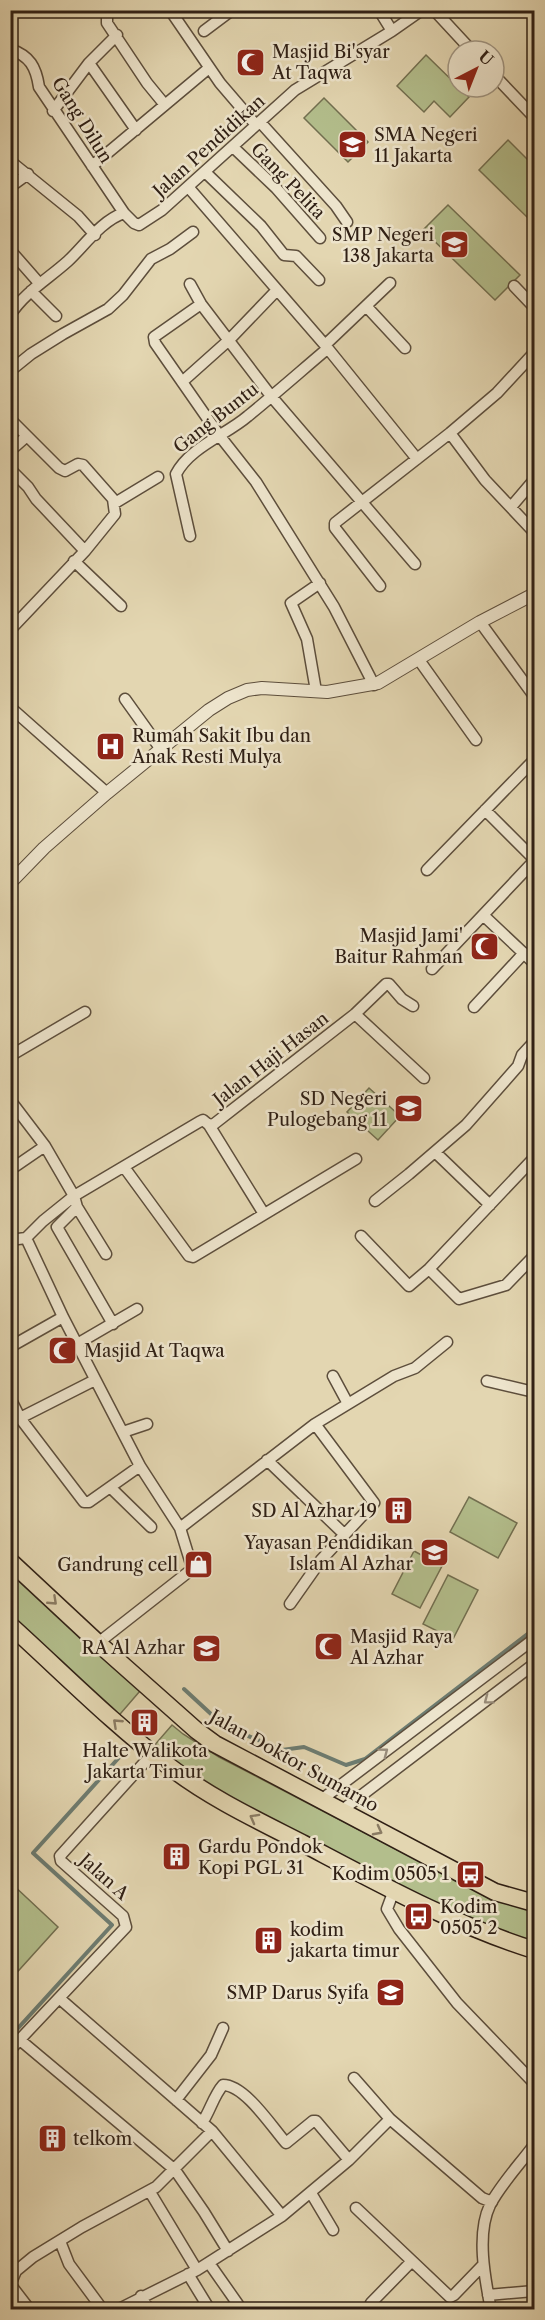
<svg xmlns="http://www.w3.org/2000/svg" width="545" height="2320" viewBox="0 0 545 2320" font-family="'Libre Caslon Text',serif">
	<rect width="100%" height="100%" fill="#e3d6b1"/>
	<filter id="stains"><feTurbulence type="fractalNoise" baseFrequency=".00333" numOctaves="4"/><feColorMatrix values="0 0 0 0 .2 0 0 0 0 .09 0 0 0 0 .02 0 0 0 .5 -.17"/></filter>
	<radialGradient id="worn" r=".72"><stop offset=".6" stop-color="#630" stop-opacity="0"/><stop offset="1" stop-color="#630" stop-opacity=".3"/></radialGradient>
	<path fill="#b3be8c" stroke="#726f50" stroke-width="1.5" d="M426,55L469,97L450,117L434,101L424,112L397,86Z
		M324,98L368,142L348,162L304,118Z
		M508,140L534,166V215L530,220L479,170Z
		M448,205L520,275L495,300L423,230Z
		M369,1088L400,1116L378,1140L347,1112Z
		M469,1497L517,1523L498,1558L450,1532Z
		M414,1551L442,1566L420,1608L392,1594Z
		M10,1560L146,1684L115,1720L11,1625Z
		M448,1575L478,1590L453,1639L423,1624Z
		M172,1725L183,1734L219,1757L438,1871L534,1903V1950L290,1837L152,1748Z
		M11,1883L58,1927L11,1979H10Z"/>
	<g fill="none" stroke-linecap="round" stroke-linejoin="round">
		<path stroke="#6d7c71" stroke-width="4" d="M184,1689L224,1726L282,1750L304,1747L346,1765L365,1759L534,1629
			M10,2037L112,1925L33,1853L124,1752"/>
		<defs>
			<path id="minor" d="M107,10V23L147,83L165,105
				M170,10L220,83L256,125
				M379,10L392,31
				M434,10L472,51
				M204,31L232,10
				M10,49C30,56 36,67 39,87L124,213
				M89,63L136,130
				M494,75L534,117
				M53,111L89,63L117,35
				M260,122L336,206L347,222
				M233,147L276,188L320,238
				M10,161L78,216L95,235
				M92,166L209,68
				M205,172L261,226L284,255L296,256L319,280
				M10,187L28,174
				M189,188L325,345L417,459
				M10,250L39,283
				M190,284L201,304L271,396L415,564
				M514,286L534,307
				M31,291L56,316
				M201,304L154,337L155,343L219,435L256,482L334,607L374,685
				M366,306L405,348
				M10,315C25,292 48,279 68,261C84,246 102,220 124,213L134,223L139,225L162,210L295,90L392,31L422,10
				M325,345L390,283
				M10,371L31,354L63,334L108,309L123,295L151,259L170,249L193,232
				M182,382L229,340L277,290
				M10,419L59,468L65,471L78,464L83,465L113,499L115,514L85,551L10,630
				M450,433L485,480L534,532
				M10,451L27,436
				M10,469L28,487L36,499L85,551
				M115,503L158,477
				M511,507L534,480
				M190,536L176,474C190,447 226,435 248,416C275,394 301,371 327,349
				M74,561L121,606
				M380,586L335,528V523L450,433L497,393L534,353
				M480,622L534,696
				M419,660L476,740
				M316,691L307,639L291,603L320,583
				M125,699L160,748
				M10,707L107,793
				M10,778H11
				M485,810L534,859
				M427,870L534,760
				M483,915L534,963
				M432,969L534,861
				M474,1007L524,953
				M355,1014L424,1078
				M10,1056L85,1012
				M10,1100L45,1146L74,1196L77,1207L106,1254
				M209,1125L264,1214
				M435,1152L490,1205
				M124,1167L189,1256L193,1257L356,1159
				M10,1170L45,1146
				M375,1201L409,1174L466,1125L518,1066L522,1055L534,1042
				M77,1207L57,1227L113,1324
				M361,1236L409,1286L429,1269L534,1158
				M10,1240L26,1238
				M429,1269L459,1299L506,1285L534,1256
				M77,1344L137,1309
				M10,1347L63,1317
				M333,1376L347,1402
				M487,1381L534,1392
				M10,1398L20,1418L84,1502H89L140,1466
				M20,1418L95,1380
				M123,1432L147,1424
				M267,1460L344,1534
				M111,1488L151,1527
				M180,1528L315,1424L394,1376L415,1368L447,1342
				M290,1604L321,1560L374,1503L315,1424
				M98,1643L191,1570L192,1567L180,1528L140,1466L63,1317L26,1238L43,1221L74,1196L199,1122L203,1120L209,1125L214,1124L355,1014L386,984H389L402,999L413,1006
				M321,1800L534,1639
				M341,1811L534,1664
				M394,1890L387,1909L399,1929L457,2003L534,2083
				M59,1998L212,2131L282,2216
				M20,2040L175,2170L204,2212L228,2251
				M10,2050L126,1927L123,1916L61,1861L60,1856L153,1753
				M354,2078L390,2119L482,2198L492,2202
				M176,2100L211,2055L223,2028
				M202,2123C210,2111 214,2095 223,2085C245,2085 272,2127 286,2143L313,2121H316L349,2160
				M150,2192L197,2270
				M311,2193L333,2230
				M356,2208L412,2261
				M60,2241L69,2264L103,2310
				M209,2263L242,2310
				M188,2274L210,2310
				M10,2284L30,2310
				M10,2285L16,2271L33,2257L82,2227L156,2187L212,2131
				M488,2295L534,2291
				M141,2296L149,2310
				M117,2310L197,2270L282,2216L349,2160L390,2119
				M378,2310L371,2303L412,2261L450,2297L454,2295L483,2265
				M491,2310C485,2279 476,2234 490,2205C501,2184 520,2164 534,2145"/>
			<path id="tertiary" d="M10,883L44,848L107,793L209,710L228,698L247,690L262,688L327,692L378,683L480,622L534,594"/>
			<path id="primary" d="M10,1561L98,1643L196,1730L215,1744L495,1892L534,1903
				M10,1625C63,1673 113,1724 170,1767C210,1798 259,1821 304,1844C378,1883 454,1925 534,1950"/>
		</defs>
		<use href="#minor" stroke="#5d4e3c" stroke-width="13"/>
		<use href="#tertiary" stroke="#5d4e3c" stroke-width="14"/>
		<use href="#primary" stroke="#302015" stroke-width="19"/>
		<use href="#minor" stroke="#ede4cc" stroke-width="10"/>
		<use href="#tertiary" stroke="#ede4cc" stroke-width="12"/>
		<use href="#primary" stroke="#e3d6b1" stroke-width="16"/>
	</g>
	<defs><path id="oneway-chevron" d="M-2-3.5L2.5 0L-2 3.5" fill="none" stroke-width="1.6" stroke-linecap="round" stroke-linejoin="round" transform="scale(1.5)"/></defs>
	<g stroke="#8a7b63">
		<use href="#oneway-chevron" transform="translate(53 1601) rotate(43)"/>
		<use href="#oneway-chevron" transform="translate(117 1723) rotate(-137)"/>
		<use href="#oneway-chevron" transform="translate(254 1818) rotate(-151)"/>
		<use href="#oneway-chevron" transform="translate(378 1831) rotate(28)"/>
	</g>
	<g stroke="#988c7a">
		<use href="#oneway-chevron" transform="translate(488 1700) rotate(143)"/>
		<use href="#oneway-chevron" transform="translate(384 1752) rotate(-37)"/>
	</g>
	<defs>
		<symbol id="mosque-square" viewBox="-11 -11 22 22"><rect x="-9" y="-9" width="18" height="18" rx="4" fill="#8f2418" stroke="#ede4cc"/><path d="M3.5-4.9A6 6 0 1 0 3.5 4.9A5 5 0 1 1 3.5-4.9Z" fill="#fff"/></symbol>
		<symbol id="school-square" viewBox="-11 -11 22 22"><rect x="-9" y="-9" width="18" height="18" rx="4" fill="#8f2418" stroke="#ede4cc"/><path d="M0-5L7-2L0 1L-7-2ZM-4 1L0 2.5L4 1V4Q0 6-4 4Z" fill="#fff"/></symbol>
		<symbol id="hospital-square" viewBox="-11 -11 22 22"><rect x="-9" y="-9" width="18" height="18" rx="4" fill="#8f2418" stroke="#ede4cc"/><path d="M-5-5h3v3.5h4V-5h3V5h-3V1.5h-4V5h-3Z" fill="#fff"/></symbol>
		<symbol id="building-square" viewBox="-11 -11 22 22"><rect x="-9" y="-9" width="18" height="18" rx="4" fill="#8f2418" stroke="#ede4cc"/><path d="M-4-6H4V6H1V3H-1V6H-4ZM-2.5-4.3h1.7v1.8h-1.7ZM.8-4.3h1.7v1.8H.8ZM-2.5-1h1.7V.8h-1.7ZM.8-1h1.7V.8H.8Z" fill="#fff"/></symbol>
		<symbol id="shop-square" viewBox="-11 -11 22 22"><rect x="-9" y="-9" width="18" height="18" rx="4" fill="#8f2418" stroke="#ede4cc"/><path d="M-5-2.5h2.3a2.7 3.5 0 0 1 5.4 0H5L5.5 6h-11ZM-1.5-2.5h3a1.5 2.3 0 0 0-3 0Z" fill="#fff"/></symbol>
		<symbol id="bus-square" viewBox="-11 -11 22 22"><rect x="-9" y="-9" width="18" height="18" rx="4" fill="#8f2418" stroke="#ede4cc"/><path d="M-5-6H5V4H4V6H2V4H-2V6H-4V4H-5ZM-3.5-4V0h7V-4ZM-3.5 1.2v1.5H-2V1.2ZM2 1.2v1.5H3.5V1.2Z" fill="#fff"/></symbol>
	</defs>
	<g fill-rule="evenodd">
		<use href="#mosque-square" x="234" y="46" width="33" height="33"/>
		<use href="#school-square" x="336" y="128" width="33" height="33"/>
		<use href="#school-square" x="438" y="228" width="33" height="33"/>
		<use href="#hospital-square" x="94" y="730" width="33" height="33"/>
		<use href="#mosque-square" x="468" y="930" width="33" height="33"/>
		<use href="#school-square" x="392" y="1092" width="33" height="33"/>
		<use href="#mosque-square" x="46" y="1334" width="33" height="33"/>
		<use href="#building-square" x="382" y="1494" width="33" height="33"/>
		<use href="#school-square" x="418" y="1536" width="33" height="33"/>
		<use href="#shop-square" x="182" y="1548" width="33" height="33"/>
		<use href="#mosque-square" x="312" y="1630" width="33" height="33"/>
		<use href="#school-square" x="190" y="1632" width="33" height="33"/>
		<use href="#building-square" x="128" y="1706" width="33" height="33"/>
		<use href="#building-square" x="160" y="1840" width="33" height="33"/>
		<use href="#bus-square" x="454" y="1858" width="33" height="33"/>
		<use href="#bus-square" x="402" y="1900" width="33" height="33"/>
		<use href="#building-square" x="252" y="1924" width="33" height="33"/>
		<use href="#school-square" x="374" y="1976" width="33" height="33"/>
		<use href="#building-square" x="36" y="2122" width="33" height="33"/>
	</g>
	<g text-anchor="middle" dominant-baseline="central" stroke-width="5" stroke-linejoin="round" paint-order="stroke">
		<g font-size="18" fill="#302015" stroke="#ede4cc" text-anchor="start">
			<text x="272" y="52">Masjid Bi'syar<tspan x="272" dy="21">At Taqwa</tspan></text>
			<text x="374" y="135">SMA Negeri<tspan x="374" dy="21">11 Jakarta</tspan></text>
			<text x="434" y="235" text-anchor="end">SMP Negeri<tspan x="434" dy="21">138 Jakarta</tspan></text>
			<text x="132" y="736">Rumah Sakit Ibu dan<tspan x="132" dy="21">Anak Resti Mulya</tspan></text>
			<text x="463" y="936" text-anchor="end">Masjid Jami'<tspan x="463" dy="21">Baitur Rahman</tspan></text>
			<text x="387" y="1099" text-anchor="end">SD Negeri<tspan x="387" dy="21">Pulogebang 11</tspan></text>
			<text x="84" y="1351">Masjid At Taqwa</text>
			<text x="377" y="1511" text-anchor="end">SD Al Azhar 19</text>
			<text x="413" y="1543" text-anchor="end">Yayasan Pendidikan<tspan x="413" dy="21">Islam Al Azhar</tspan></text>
			<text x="178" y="1565" text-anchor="end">Gandrung cell</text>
			<text x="350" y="1637">Masjid Raya<tspan x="350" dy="21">Al Azhar</tspan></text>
			<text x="185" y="1648" text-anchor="end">RA Al Azhar</text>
			<text x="145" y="1751" text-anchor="middle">Halte Walikota<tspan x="145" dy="21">Jakarta Timur</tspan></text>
			<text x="198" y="1847">Gardu Pondok<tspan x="198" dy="21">Kopi PGL 31</tspan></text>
			<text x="449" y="1874" text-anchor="end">Kodim 0505 1</text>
			<text x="440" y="1907">Kodim<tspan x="440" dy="21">0505 2</tspan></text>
			<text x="290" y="1930">kodim<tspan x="290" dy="21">jakarta timur</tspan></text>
			<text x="369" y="1993" text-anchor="end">SMP Darus Syifa</text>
			<text x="73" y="2139">telkom</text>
		</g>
		<g font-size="18" fill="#302015" stroke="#ede4cc">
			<text transform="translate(82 120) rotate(58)">Gang Dilun</text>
			<text transform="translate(209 146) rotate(-42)">Jalan Pendidikan</text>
			<text transform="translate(288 181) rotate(46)">Gang Pelita</text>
			<text transform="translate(216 418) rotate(-38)">Gang Buntu</text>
			<text transform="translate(271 1059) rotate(-38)">Jalan Haji Hasan</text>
			<text transform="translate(294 1761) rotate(29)">Jalan Doktor Sumarno</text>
			<text transform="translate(104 1877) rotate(42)">Jalan A</text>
		</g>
	</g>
	<rect width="545" height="2320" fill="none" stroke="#e3d6b1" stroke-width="36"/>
	<rect x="12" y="12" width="521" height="2296" fill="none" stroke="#302015" stroke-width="3"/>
	<rect x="18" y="18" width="509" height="2284" fill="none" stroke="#302015" stroke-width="1.5"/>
	<g transform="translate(476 69) rotate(42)"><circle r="28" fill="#ede4cc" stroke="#a19683" stroke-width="1.5"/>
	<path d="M0-4.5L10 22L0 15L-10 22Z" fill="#8f2418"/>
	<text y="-9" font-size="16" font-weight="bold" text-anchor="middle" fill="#302015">U</text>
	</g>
	<rect width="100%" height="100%" filter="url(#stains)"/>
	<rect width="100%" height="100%" fill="url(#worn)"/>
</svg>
